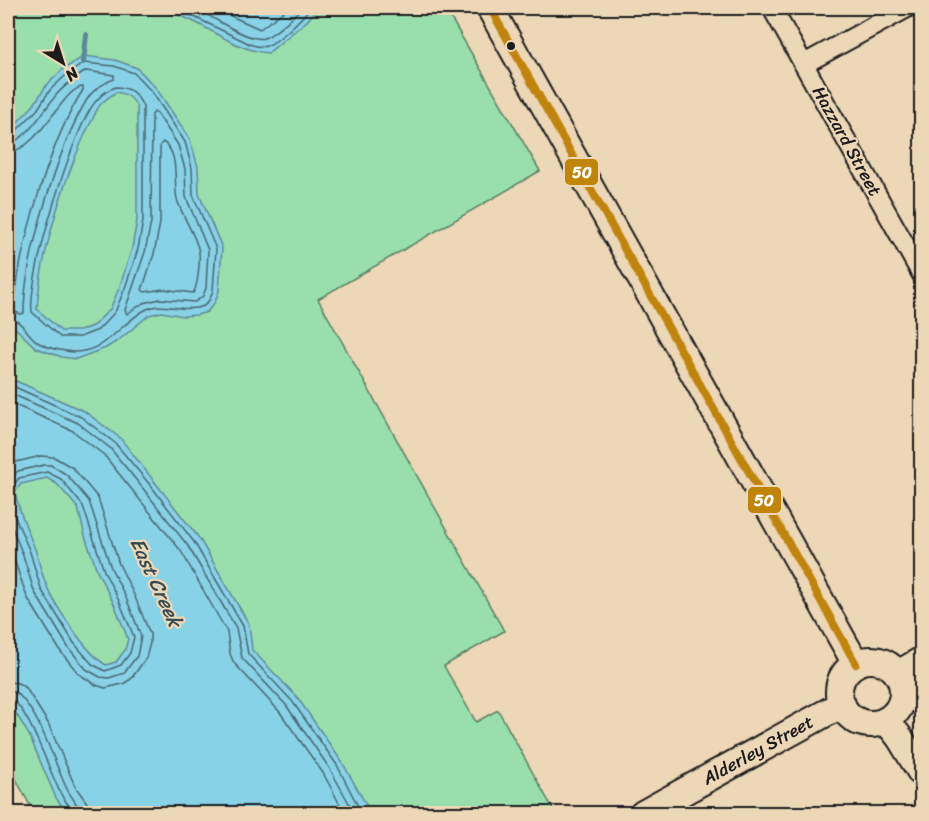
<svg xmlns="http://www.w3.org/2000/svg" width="929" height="821" viewBox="0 0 929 821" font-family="Sriracha,sans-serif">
	<rect width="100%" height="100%" fill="#ecd7b6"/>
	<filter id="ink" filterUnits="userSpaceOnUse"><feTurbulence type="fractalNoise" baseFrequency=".0167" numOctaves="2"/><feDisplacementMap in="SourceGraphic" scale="12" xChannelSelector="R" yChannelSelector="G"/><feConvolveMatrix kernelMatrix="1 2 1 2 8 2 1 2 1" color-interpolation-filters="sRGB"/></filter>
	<g filter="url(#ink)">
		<path fill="#99dfac" stroke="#5a7e64" stroke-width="1.5" d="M8,8H445L540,171L318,299L504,631L444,666L476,722L498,710L555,813H34L8,764Z"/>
		<path fill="#88d2e8" stroke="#5d8996" stroke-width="1.5" fill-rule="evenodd" d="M149,8H318L308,20L268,53C236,50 214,30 186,18C174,13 162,10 149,8Z
			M84,56L115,60L137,68L156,88L190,139L198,167L199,194L222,248L219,291L215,302L207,312L197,315L183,316L162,312L149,315L119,340L106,348L76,359L62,357L36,348L8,321V132L33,106L46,86L62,70ZM116,92C127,94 132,97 137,107V220L132,248L120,286L110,309L94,325L80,331H61L37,309C40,255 66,172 90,124C94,118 96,109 101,104C105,99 111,96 116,92Z
			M16,381L84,411L120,438L199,538L249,624L252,650L297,697L342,762L368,808V813H67L56,798L29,735L8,700V382ZM47,478L57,484L78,508L85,536L98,573L115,606L128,639L125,650L116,662L106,665C87,654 54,605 46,584C41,573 39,560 35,549C27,529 19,512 15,492L21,484Z"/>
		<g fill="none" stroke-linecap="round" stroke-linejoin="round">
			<path stroke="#47656e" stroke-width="1.5" d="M176,8L252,45C256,46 263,47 266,46C279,42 302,18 310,8
				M196,8C208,15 251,43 264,38C274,35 294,16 301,8
				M213,8L260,29L288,8
				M116,87C131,88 137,93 143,107V221L138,249L125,288L115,312L98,330L80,337H60L32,312C27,279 74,123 97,100C102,94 109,89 116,87Z
				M154,112L157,113L178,145L185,169L186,197L208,250L206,288L203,296L195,302L160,299L143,303L127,314L125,310L145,252L151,222L152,115Z
				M8,135L14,133L37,110L50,90L66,75L84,63L114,66L134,73L152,92L185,142L192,168L193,195L216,249L213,290L210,299L204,306C184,314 163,300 145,310C119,324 102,358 66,351C58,350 46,347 39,343C28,336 21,319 8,317
				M163,142C180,153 173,182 177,199C182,217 196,235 199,252C200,260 198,287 193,293L163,289L145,292L142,290L154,254L160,223V145Z
				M8,143C26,142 45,108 57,94C65,85 75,78 86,71L114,75V79C105,82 93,90 88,98C59,144 24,259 24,313L21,314L8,310
				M8,152C39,151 65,85 83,87V90C51,139 21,241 15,299L8,301
				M8,387H15L81,417L115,443L151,486L194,542L243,626L248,654L292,701L337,765L362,814
				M8,395H14L78,423L110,448L145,491L188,546L236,628L242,658L286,705L330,769L355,814
				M8,404H13L73,431L104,455L181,551L227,632L230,654L234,663L279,711L323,773L345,814
				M8,466L16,462L41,456L54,457L73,468L98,498L119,564L135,597L150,634V643L146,658L131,679L123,684L105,688L96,685L79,674L61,652L27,597L8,542
				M47,472L61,479L83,506L104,571L120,603L134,637L130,653L121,665L105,671L92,664L74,643L41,589L30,552L12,510L9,491L19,478Z
				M8,479L18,471L44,465H51L67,475L89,501L111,568L127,600L141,636L137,656L124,673L109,678L100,677L86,669L68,647L34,591L23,555L8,518
				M8,682L18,683L26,688L48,723L75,786L87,803L88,814
				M8,691C13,691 17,692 20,696C42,719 53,760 67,789C71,798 79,803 79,814
				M8,698C26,700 51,776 61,794C64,801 71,805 72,814"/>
			<path stroke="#5d8996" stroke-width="6" d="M83,62L86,35"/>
			<defs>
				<path id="street" d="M772,8L922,275
					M804,64L907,8"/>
				<path id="secondary" d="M490,8L856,664
					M839 692a32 32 0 1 1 64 0a32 32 0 1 1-64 0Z
					M898,674L922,660
					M886,720L900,738L922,774
					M643,814L842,704"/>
			</defs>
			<use href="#street" stroke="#1c1c1c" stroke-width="22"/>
			<use href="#secondary" stroke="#1c1c1c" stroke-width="30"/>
			<use href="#street" stroke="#ecd7b6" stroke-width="18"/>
			<use href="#secondary" stroke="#ecd7b6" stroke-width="26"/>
			<defs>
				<path id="bus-1" d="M490,8L856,664"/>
			</defs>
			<use href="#bus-1" stroke="#ecd7b6" stroke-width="12"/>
			<use href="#bus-1" stroke="#c08407" stroke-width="8"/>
		</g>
	</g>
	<circle fill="#1c1c1c" stroke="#ecd7b6" stroke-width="2" cx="511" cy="46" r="5"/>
	<g text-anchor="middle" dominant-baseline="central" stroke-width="4.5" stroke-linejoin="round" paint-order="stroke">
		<g font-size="18" fill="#1c1c1c" stroke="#ecd7b6">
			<text transform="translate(847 141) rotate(61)">Hazzard Street</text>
			<text transform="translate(758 750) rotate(-29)">Alderley Street</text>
		</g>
		<g font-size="20" font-style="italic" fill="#374a4f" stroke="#ecd7b6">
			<text transform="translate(156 582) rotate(65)">East Creek</text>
		</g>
	</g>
	<g stroke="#ecd7b6" stroke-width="2">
		<rect x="564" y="158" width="35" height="28" rx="6" fill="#c08407"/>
		<rect x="747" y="486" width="35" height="28" rx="6" fill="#c08407"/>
	</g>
	<g font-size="16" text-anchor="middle" font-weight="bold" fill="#fff">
		<text x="582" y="178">50</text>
		<text x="764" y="506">50</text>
	</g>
	<rect width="929" height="821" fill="none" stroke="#ecd7b6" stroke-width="30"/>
	<rect x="15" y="15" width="899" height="791" fill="none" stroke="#1c1c1c" stroke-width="2" filter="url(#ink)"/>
	<g transform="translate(63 63) rotate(142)" stroke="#ecd7b6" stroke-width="4.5" paint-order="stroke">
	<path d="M0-4.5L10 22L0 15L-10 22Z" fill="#1c1c1c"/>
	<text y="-9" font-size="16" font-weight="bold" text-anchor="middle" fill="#1c1c1c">N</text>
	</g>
</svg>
